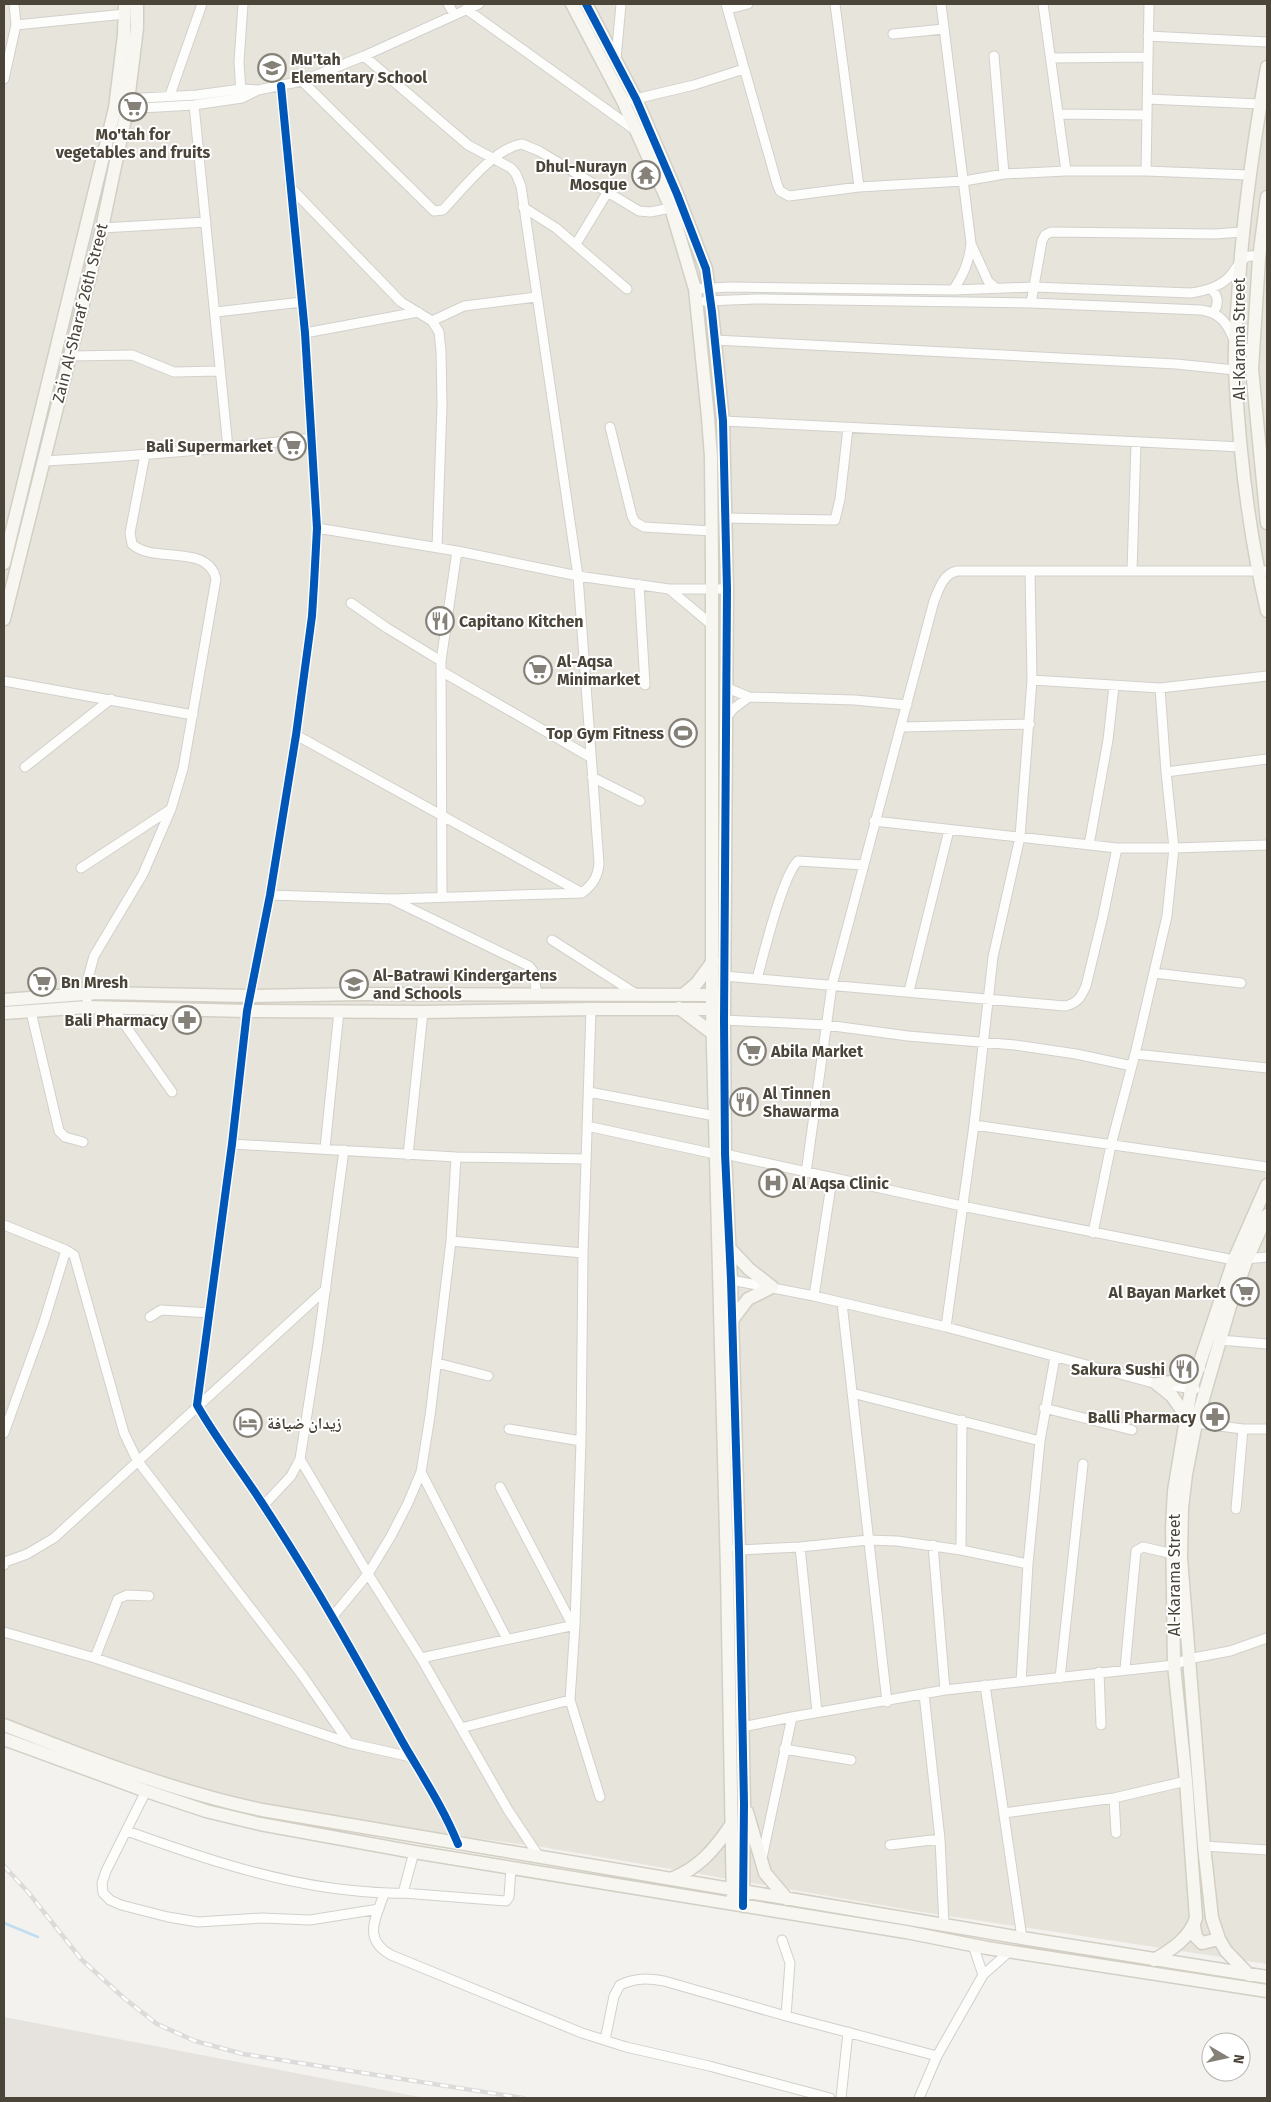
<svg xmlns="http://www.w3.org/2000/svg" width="1271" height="2102" viewBox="0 0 1271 2102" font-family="'Fira Sans','Noto Naskh Arabic',sans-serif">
	<rect width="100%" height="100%" fill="#f4f2ee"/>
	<path fill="#e7e4dc" d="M4,4H1267V1964L916,1911L542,1847L247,1808L4,1718Z"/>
	<path fill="#e6e2de" d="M4,2017L425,2098H4Z"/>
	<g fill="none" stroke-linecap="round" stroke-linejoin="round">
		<path stroke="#c0ddf1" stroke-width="2.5" d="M4,1923L38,1937"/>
		<defs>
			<path id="street" d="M448,4L454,14
				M726,4L777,184L780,191L789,196L859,187L964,181L1004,174L1066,171H1146L1248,175
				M835,4L859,187
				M941,4L971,243C969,262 964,274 953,290
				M1043,4L1066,171
				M466,9L635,130
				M729,9L748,4
				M16,25L125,14
				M893,34L944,29
				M1148,36L1267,42
				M994,56L1004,174
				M1051,58L1148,57
				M616,59L621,4
				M4,79L16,25L14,4
				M302,81L434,211L443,210C462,190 494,148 522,144L539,151L639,211L650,212L671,208
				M281,86L305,333L317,528L314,584L312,616L296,735L270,895L247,1011L232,1144L197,1405C217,1440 242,1472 264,1506C314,1582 358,1661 402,1741C422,1776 442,1805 458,1844
				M241,93L239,62L243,4
				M170,95L202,4
				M124,99L197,95L241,89L258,90
				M1147,99L1260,104
				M631,100L694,85L744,69
				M194,105L228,448
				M123,109L194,105L242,98L258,90L302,81L364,56L479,4
				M1058,114L1146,115
				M1146,171L1149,4
				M289,186L401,302L432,321L439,332L441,351L442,405L437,548
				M523,207L556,228L627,289
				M102,228L206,222
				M576,244L607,193
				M972,246L988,281L997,289
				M695,289L730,287L953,290L1033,287L1191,293C1204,291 1217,288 1227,279C1237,271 1242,249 1259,258
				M1211,289C1219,296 1219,305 1213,313
				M705,301L756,299L1031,303L1201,310C1235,315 1228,344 1244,350L1253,347
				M1031,303L1042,241L1045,235L1051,232L1215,234L1242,232
				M216,312L302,302
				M432,321L464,306L536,297
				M305,333L418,312
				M714,340L1176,364L1235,370
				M70,356L132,355L174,372L219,371
				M723,421L1241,447
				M610,427L632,516L635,522L644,527L712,531
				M44,461C134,456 223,449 312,438
				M726,518L835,520L840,499L848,428
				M317,528L457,551L578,576L669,589H727
				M1132,571L1136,443
				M639,584L645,685
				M669,589L712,625
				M351,603L387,628L441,661
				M441,671L590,757
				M1032,680L1160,688L1267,676
				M4,681L193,715
				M725,687L749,697L855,700L907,705
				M726,718L733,709L749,697
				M901,727L1030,724
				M296,735L582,893C593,884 598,877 599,863L578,576L521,186L516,174L511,168L468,145L364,56
				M25,767L111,699
				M1166,772L1267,759
				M592,777L640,801
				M874,821L1117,848H1174L1267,845
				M1089,845L1108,740L1114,686
				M81,868L171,809
				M270,895L392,899L582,893
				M442,896L441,661L457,551
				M393,900L529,966L533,971L537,995
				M552,940L636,994
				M1154,973L1241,983
				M724,976L1065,1006C1078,1003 1081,997 1086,986L1103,916L1117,848
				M757,979C763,956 783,874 798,861L863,865
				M909,991L949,830
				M87,999L88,978L94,956L143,874L171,809L183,769L216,579C208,543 153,564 132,544L130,533L145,455
				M113,1008L172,1092
				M31,1012L59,1131L65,1137L83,1142
				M724,1020L826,1025L908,1036L1015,1045L1076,1054L1132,1066
				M1135,1054L1267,1068
				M589,1092L715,1116
				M974,1125L1267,1167
				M587,1126L715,1154
				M232,1144L456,1157L451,1241L430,1416L421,1472L408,1503L391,1536L368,1574L333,1616
				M325,1148L339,1011
				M725,1154L962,1206L1234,1260L1267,1257
				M408,1155L423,1012
				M456,1157L586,1159
				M806,1173L832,985L934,601C939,589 943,574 957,571H1267
				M4,1225L66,1250L74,1255L124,1433L137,1460L302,1675L349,1743
				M1093,1233L1111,1145L1135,1054L1167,916L1174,848L1166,772L1160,688
				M451,1241L583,1253L581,1441L575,1625L570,1700L600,1797
				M583,1253L591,1009
				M726,1279L814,1296L946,1327L1157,1384L1195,1389
				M814,1296L832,1179
				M842,1303L887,1702
				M150,1317L161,1310L210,1313
				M946,1327L974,1125L993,957L1020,837L1032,680L1030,571
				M1220,1340L1267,1344
				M437,1363L488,1376
				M852,1393L1040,1441
				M1044,1408L1132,1430
				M1196,1423L1243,1429H1267
				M509,1429L581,1441
				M4,1433L43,1325L66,1250
				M300,1459L368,1574L421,1658L508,1810L538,1855
				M421,1472L507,1639
				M500,1487L573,1626
				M264,1505L291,1476L300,1459L318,1344L344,1150
				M1236,1509L1243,1429
				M933,1545L945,1690
				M800,1547L817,1712
				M736,1548L739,1550L800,1547L868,1540L897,1541L961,1550L1028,1564
				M961,1550L962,1420
				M4,1565L5,1562L27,1554L54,1538L326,1289
				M4,1632L95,1658L349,1743L411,1757
				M95,1658L118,1599L127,1595L149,1596
				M421,1658L575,1625
				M1125,1669L1136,1551L1143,1547L1173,1554
				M1099,1672L1101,1725
				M1060,1678L1083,1464
				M1021,1682L1028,1564L1040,1441L1055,1357
				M985,1685L1022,1938
				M924,1694L940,1839L944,1925
				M792,1717L945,1690L1174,1665L1188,1659L1230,1651L1267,1638
				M742,1727L792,1717L762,1858
				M461,1728L570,1700
				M784,1749L851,1760
				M146,1791L106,1871L102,1883L103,1893L110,1900L121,1905L168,1917L198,1922L262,1918L310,1920L379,1909
				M1114,1798L1116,1833
				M1004,1813L1114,1798L1186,1781
				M127,1831C194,1855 261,1878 331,1888C355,1891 379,1894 403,1893L414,1852
				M890,1845L940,1839
				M1204,1846L1267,1850
				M403,1893L506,1901L509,1897L511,1868
				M384,1894C376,1918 362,1939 391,1955L582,2033L626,2047L709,2066L830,2098
				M782,1940L790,1963L786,2016
				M973,1945L983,1975
				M605,2040L614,1996L620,1985C635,1978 647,1978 664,1981L786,2016L937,2056
				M841,2098L848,2032
				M919,2098L937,2056L983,1975L1010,1951"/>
			<path id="secondary" d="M572,4L623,101L671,208L695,289L708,417L711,457L712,564V1009L727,1570L733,1904
				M586,4L636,99L677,194L706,269L712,312L723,421L727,589L724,1020L725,1154L731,1280L739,1550L744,1804L743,1906
				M1267,67C1253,145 1242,220 1238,299C1236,323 1234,347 1235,371C1239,450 1249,534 1267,611
				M1267,197L1259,258L1252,369L1267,523
				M4,563L115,108L124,35L125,4
				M4,619L102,228L127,109L137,28V4
				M683,995L697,983L713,961
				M4,1000L97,993L250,996L360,994L719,995
				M679,1008L712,1033
				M4,1013L87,1007L247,1011L423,1012L591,1009H718
				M730,1249L749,1269L772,1287L748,1299L733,1319
				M1157,1384L1171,1382L1199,1368
				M1157,1384L1172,1396L1186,1416
				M4,1725C88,1758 173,1791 262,1810L1022,1938L1267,1977
				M4,1739L146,1791L206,1811L260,1824L414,1852L906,1932L987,1948L1267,1991
				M747,1812L765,1873L787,1899
				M671,1879C699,1868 715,1849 731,1825
				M1194,1926L1196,1937L1202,1943L1219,1939
				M1154,1960C1171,1950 1190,1938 1196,1918L1186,1781L1174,1665L1172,1527L1174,1491L1191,1389L1234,1260L1267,1185
				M1249,1975L1226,1951L1219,1939L1212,1918L1204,1846L1181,1558L1182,1508L1186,1474L1196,1423L1230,1306L1247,1259L1267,1215"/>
		</defs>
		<use href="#street" stroke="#d2d0cb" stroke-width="11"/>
		<use href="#secondary" stroke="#d3cfc5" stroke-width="15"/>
		<use href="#street" stroke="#fdfdfc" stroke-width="9"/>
		<use href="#secondary" stroke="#f7f6f1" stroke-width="12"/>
		<defs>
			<path id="rail" d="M4,1866L28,1892L81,1959L125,1999L157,2024L195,2041L243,2054L523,2098"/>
		</defs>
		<use href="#rail" stroke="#dbdbda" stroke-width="4.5"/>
		<use href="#rail" stroke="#fff" stroke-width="2.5" stroke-dasharray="8" stroke-linecap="butt"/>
		<defs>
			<path id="cycleway" d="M586,4L636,99L677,194L706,269L712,312L723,421L727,589L724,1020L725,1154L731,1280L739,1550L744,1804L743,1906
				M281,86L305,333L317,528L314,584L312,616L296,735L270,895L247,1011L232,1144L197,1405C217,1440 242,1472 264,1506C314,1582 358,1661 402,1741C422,1776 442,1805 458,1844"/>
		</defs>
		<use href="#cycleway" stroke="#fff" stroke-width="11"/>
		<use href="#cycleway" stroke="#0057b8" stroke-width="8"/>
	</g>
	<defs>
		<symbol id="school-ring" viewBox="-11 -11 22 22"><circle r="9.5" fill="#fff" stroke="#868178" stroke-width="1.5"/><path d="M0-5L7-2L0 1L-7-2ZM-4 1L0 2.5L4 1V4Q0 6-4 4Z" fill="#868178"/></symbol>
		<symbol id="supermarket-ring" viewBox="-11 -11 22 22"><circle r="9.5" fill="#fff" stroke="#868178" stroke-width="1.5"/><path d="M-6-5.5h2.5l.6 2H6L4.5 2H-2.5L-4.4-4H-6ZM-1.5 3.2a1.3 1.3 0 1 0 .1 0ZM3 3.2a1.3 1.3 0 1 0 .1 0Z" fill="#868178"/></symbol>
		<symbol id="temple-ring" viewBox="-11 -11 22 22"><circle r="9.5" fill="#fff" stroke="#868178" stroke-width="1.5"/><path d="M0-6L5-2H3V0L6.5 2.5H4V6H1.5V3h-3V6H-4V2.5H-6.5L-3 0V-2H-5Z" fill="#868178"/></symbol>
		<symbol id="restaurant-ring" viewBox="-11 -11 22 22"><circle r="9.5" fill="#fff" stroke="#868178" stroke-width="1.5"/><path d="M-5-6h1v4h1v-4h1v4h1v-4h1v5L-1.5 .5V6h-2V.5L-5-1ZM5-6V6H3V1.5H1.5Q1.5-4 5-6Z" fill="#868178"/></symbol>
		<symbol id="stadium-ring" viewBox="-11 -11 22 22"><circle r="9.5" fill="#fff" stroke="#868178" stroke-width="1.5"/><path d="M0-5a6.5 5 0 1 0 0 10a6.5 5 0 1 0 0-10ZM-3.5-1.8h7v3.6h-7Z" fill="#868178"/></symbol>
		<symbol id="pharmacy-ring" viewBox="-11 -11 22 22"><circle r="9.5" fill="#fff" stroke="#868178" stroke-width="1.5"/><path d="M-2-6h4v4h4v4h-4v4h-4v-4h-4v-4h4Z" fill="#868178"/></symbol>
		<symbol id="hospital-ring" viewBox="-11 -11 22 22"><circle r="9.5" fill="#fff" stroke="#868178" stroke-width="1.5"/><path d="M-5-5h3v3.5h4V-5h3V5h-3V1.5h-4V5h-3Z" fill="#868178"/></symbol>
		<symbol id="hotel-ring" viewBox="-11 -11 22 22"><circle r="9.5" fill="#fff" stroke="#868178" stroke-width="1.5"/><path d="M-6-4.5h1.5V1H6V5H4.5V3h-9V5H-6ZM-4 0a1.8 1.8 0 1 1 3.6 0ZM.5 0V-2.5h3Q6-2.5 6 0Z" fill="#868178"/></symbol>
	</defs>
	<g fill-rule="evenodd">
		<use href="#school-ring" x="256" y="52" width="32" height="32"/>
		<use href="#supermarket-ring" x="117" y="91" width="32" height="32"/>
		<use href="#temple-ring" x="630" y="159" width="32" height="32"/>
		<use href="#supermarket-ring" x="276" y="430" width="32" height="32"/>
		<use href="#restaurant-ring" x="424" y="605" width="32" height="32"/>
		<use href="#supermarket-ring" x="522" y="654" width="32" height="32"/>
		<use href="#stadium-ring" x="667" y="717" width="32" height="32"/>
		<use href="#supermarket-ring" x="26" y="966" width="32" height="32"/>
		<use href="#school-ring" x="338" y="968" width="32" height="32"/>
		<use href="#pharmacy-ring" x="171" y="1004" width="32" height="32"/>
		<use href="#supermarket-ring" x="736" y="1035" width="32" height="32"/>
		<use href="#restaurant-ring" x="728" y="1086" width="32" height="32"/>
		<use href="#hospital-ring" x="757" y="1167" width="32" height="32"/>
		<use href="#supermarket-ring" x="1229" y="1276" width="32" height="32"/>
		<use href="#restaurant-ring" x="1168" y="1353" width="32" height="32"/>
		<use href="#pharmacy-ring" x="1199" y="1401" width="32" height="32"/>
		<use href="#hotel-ring" x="232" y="1407" width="32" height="32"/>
	</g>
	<g text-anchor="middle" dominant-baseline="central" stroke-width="4" stroke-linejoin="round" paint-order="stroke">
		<g font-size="16" font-weight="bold" fill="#4b4439" stroke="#fff" text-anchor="start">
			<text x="291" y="59">Mu'tah<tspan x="291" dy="18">Elementary School</tspan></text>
			<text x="133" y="134" text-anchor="middle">Mo'tah for<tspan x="133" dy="18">vegetables and fruits</tspan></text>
			<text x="627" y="166" text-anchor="end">Dhul-Nurayn<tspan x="627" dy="18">Mosque</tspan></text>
			<text x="273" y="446" text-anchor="end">Bali Supermarket</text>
			<text x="459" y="621">Capitano Kitchen</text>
			<text x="557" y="661">Al-Aqsa<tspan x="557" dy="18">Minimarket</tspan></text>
			<text x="664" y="733" text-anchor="end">Top Gym Fitness</text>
			<text x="373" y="975">Al-Batrawi Kindergartens<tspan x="373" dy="18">and Schools</tspan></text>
			<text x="61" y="982">Bn Mresh</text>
			<text x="168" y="1020" text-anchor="end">Bali Pharmacy</text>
			<text x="771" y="1051">Abila Market</text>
			<text x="763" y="1093">Al Tinnen<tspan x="763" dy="18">Shawarma</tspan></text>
			<text x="792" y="1183">Al Aqsa Clinic</text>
			<text x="1226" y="1292" text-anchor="end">Al Bayan Market</text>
			<text x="1165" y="1369" text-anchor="end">Sakura Sushi</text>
			<text x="1196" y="1417" text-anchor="end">Balli Pharmacy</text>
			<text x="267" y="1423">زيدان ضيافة</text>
		</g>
		<g font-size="16" fill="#4b4439" stroke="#fff">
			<text transform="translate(80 313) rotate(-76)">Zain Al-Sharaf 26th Street</text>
			<text transform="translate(1239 339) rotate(-90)">Al-Karama Street</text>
			<text transform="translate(1174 1575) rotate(-90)">Al-Karama Street</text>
		</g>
	</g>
	<rect width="1271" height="2102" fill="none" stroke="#4b4439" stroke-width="10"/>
	<g transform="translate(1226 2057) rotate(99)"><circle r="24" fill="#ffffff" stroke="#b7b4b0"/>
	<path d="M0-4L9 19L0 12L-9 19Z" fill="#868178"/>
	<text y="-8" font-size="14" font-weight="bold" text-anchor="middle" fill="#4b4439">N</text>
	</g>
</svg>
